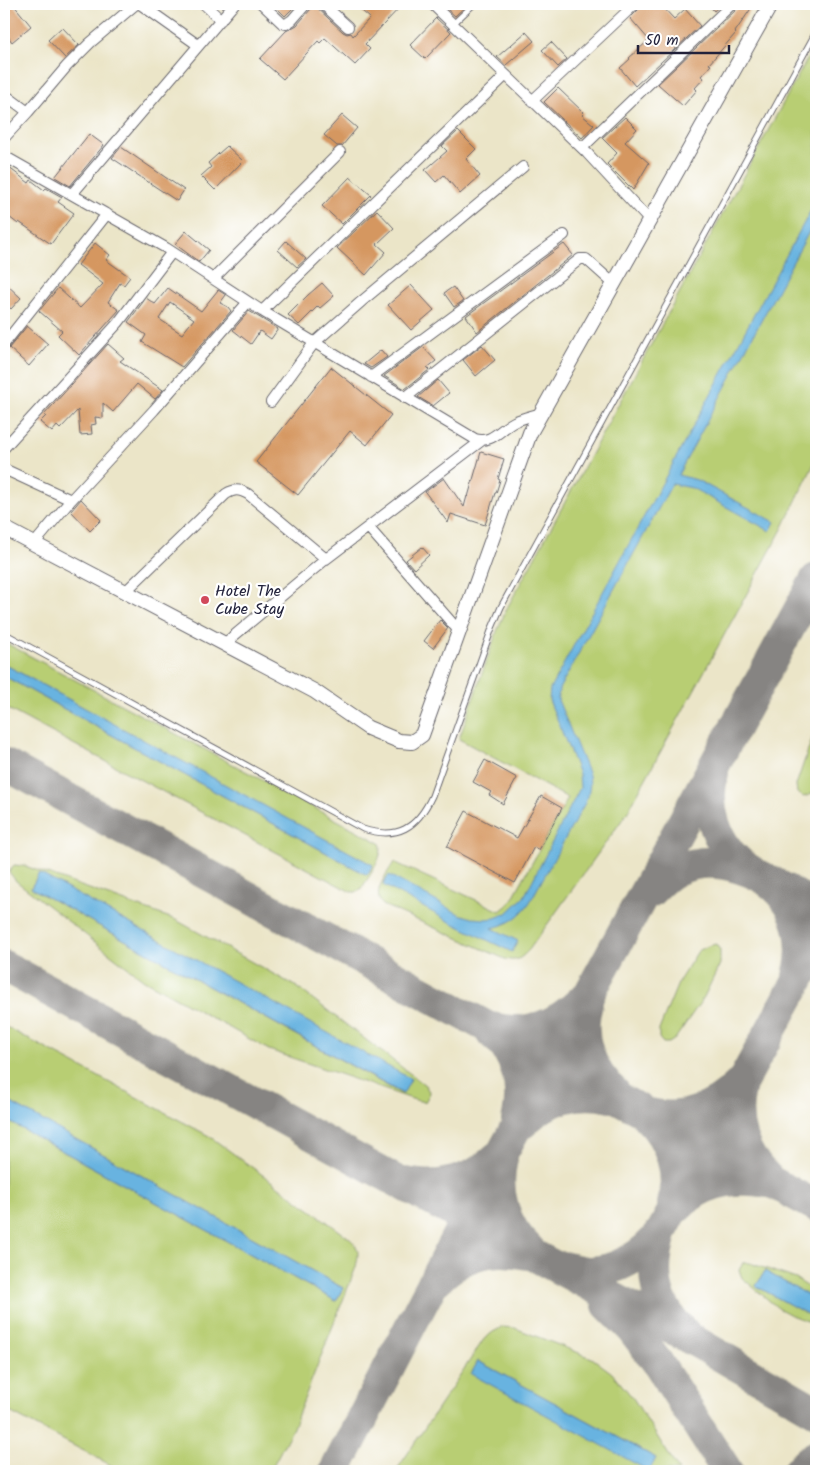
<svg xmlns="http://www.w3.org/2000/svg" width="820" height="1475" viewBox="0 0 820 1475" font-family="Kalam,sans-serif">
	<rect width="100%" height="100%" fill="#fff"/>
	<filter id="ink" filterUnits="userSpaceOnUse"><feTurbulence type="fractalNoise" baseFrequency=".02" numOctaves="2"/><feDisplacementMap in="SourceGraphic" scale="10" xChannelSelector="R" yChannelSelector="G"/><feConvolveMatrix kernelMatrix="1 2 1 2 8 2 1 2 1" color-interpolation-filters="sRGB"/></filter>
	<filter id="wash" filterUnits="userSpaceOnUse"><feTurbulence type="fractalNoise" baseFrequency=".0096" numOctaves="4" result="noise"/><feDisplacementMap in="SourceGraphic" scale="20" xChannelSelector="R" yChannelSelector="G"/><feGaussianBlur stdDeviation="1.12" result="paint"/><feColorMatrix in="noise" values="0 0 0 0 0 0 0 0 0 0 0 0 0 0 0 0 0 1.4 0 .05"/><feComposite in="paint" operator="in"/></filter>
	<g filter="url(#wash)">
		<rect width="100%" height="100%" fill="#ebe5c8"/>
		<path fill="#b8ce73" stroke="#6d7857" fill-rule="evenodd" d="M816,43V460L781,531L627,813L529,950C520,959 517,962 505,959L383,905C370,893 388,873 394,862L500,911L510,903L568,798L459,739L497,631L507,608Z
			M4,642L380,843C385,856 368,878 361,889L356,892H351L4,707V676L367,875L373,866L4,664Z
			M816,727V788L812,794L804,797L797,793L796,785Z
			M14,865L25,866L176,920L297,987L425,1085L430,1093L425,1102L415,1100L269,1050L144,980L16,881L9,872ZM39,873L410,1079L402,1094L31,888Z
			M716,944L720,950V964L704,997L675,1039L669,1043H663L659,1038V1030L679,981L698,951L708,946Z
			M4,1026L209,1136L348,1237C360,1248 359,1252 356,1267L292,1430L270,1471H122L4,1409V1119L336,1301L343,1288L4,1099Z
			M743,1263H750L796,1279L816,1292V1300L765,1271L756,1286L816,1319V1324L793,1316L778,1308L742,1278L739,1270Z
			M502,1327L515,1328L592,1358L612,1373L633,1398L679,1471H396L484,1339L493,1332ZM478,1361L656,1458L649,1471Z"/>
		<path fill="#68b3e0" stroke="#456a8e" d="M816,201V219L678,475L697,480L775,522L770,531L692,488L672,484L559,689L558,700L589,775C591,786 589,793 585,803L530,902C520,917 509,924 492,928L518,941L512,952L452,923L383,885L389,875L459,914L472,918L485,919L495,918L507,913L524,897L580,788L579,774L549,700L550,689Z
			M4,664L373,865L367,875L4,676Z
			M39,873L411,1079L403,1094L31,888Z
			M4,1099L343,1288L336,1301L4,1119Z
			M765,1271L816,1300V1319L756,1286Z
			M478,1361L656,1458L649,1471L471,1374Z"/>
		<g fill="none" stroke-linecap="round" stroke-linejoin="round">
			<path stroke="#868482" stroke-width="32" d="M4,764L816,1206
				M713,773C704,806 715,842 741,864C751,872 763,877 773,885C800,907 807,945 798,976
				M650,892C658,884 666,875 677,870C725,847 775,884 816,907
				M4,966L466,1219L698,1343L816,1411
				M587,1004C577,1036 590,1071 615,1093
				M492,1028C529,1037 557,1025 583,999
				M492,1033C518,1053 525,1090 517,1120
				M740,1090C732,1122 743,1156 767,1177
				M650,1114C682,1122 715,1109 737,1086
				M647,1117C671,1140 681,1172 673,1204
				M523,1123C546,1099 577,1089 610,1097
				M502,1159C494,1192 504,1226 529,1249
				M405,1183C439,1190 472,1182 497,1157
				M677,1208C701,1182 734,1176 767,1182
				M662,1231C649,1271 653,1303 685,1334
				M563,1267C570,1269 578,1271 586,1272C616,1273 645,1254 662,1231L745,1077L816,948
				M437,1280C462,1254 491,1246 527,1254
				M608,1305L632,1329L658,1363L727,1471
				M335,1471L466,1219L816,579
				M798,1471L804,1464L816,1456"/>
		</g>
		<g id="blocks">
			<path fill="#d59760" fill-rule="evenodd" d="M4,4H13L31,26L12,42L4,31Z
				M277,4H297L285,16L275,6Z
				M313,4L343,32L347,34L351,33L353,36L370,18L354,4H403L365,44L370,49L355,65L325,38L320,43L318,41L283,79L260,59L286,31L297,25L311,9Z
				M452,4H468L455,16L447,9Z
				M644,4H660L674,19L685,9L700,26L635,86L620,68L630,59L629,58L649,40L630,18Z
				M708,4H722L714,11Z
				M739,4H754L735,32L736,33L709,64L711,65L701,76L704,78L695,88L697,90L683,106L658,84L737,9Z
				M436,18L451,32L425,59L410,45Z
				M62,27L79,45L65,58L48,40Z
				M526,32L534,41L506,65L497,57Z
				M551,42L567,59L558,67L542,50Z
				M558,88L584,113L582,115L594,125L582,138L544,102Z
				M342,115L357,128L342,146H337L324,135Z
				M625,117L637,129L625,142L649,163L633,190L607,164L617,153L602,138Z
				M458,131L476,149L466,159L480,176L460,194L444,175L436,182L425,170L447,151L442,146Z
				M89,134L104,145L70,186L55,177Z
				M227,146L243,161L215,190L201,176L211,167L208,163Z
				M121,147L184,190L177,201L112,158Z
				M8,167L29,183L31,180L44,190L46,188L62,197L58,202L74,213L51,244L19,222L18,224L4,213V172Z
				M350,177L371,195L342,224L322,206Z
				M377,210L394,228L377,244L386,252L366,275L337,248Z
				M186,231L209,250L199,262L175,244Z
				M286,241L306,259L297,267L278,250Z
				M95,243L110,255L106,260L130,277L124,285L120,283L108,302L119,310L79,355L58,335L62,331L39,311L58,288L80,308L103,284L78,265Z
				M564,244L573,255L477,332L466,316Z
				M4,282L21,298L11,309L4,302Z
				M322,283L334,296L320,308L318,306L299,325L288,315L308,295Z
				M411,285L434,310L411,330L388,305Z
				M453,287L463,301L454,307L444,293Z
				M168,288L201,311L218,290L226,295L220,303L228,307L231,311L182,367L142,342L146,335L128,322L146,298L155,304ZM170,302L194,319L182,334L159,319Z
				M249,311L278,329L271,339L260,331L251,344L233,330Z
				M27,326L48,344L29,366L9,348Z
				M108,344L124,358L120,361L163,390L155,399L137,384L113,412L103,403V418L95,417L96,424L91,425L92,434L80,435L78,410L60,429L57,426L52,432L40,422L46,416L44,415Z
				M482,345L495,360L476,376L463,360Z
				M423,347L436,361L427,368L429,370L405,389L384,376Z
				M381,350L387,357L371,368L364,364Z
				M331,367L391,415L367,445L350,431L298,495L256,462Z
				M438,380L449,393L433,406L418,397Z
				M481,452L504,459L498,479L500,480L496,493H495L485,525L451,514L448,523L425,492L444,478L464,507L467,496L468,497Z
				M81,499L101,520L90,531L71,511Z
				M422,547L429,555L414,569L406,560Z
				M440,620L448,628L433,648L424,641Z
				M485,760L517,778L503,804L489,795L491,792L473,782Z
				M541,796L562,808L539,850L534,847L515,883L447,847L466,811L517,838Z"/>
		</g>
	</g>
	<g filter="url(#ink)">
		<use href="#blocks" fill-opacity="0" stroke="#68666c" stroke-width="1"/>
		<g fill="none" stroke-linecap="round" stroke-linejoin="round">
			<defs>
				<path id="lane" d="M453,24L474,4
					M4,633L363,829C398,840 417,828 432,796L492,628L501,607L816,32"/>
				<path id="street" d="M140,4L198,45
					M204,4L221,20
					M262,4L282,23L286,24L292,20L306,4
					M323,4L348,27
					M432,4L587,153L649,220
					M4,94L28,112
					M532,101L635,4
					M4,138L28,112L67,66L90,43L136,4
					M582,148L732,4
					M4,156L166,248L262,311L475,439C492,444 500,429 514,422C522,418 532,416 541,413
					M72,194L234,4
					M213,279L340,152
					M262,311L506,75
					M4,344L107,214
					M371,377L564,235
					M405,398L580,259H586L614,284
					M271,402L314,343L362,301L523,167
					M4,448L118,323L172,252
					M4,469L71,500
					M368,527L459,631
					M34,544L71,500L154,410L248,302
					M125,592L226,494C234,489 239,489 248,494L326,559
					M224,644L326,559L481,441"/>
				<path id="secondary" d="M4,528L314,691L368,728L399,741L412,742L422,735L530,433L771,4"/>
			</defs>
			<use href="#lane" stroke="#68666c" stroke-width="7"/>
			<use href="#street" stroke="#68666c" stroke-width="12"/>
			<use href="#secondary" stroke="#68666c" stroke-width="16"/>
			<use href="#lane" stroke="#fff" stroke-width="5"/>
			<use href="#street" stroke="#fff" stroke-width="10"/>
			<use href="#secondary" stroke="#fff" stroke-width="14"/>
		</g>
	</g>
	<circle fill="#d1495b" stroke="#fff" stroke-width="2" cx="205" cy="600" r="5"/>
	<g text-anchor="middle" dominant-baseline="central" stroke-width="4.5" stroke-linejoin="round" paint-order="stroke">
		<g font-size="16" fill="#22223b" stroke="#fff" text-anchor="start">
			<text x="215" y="591">Hotel The<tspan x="215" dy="18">Cube Stay</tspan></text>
		</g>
	</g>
	<rect width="820" height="1475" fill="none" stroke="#fff" stroke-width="20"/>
	<path d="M638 45v8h91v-8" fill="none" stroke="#22223b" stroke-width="2.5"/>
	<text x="645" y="45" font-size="15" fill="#22223b" stroke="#ffffff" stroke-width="4" paint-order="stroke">50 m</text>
</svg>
